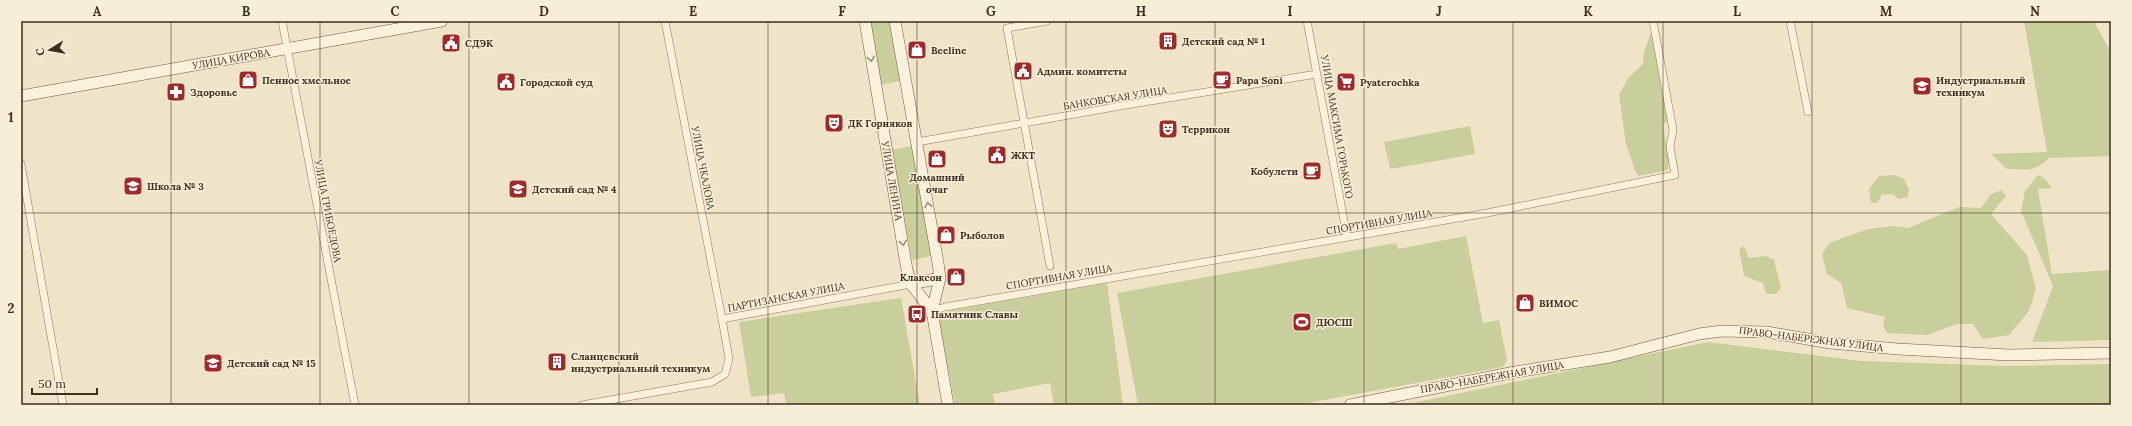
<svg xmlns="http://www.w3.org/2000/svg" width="2132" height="426" viewBox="0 0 2132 426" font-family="Lora,serif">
	<rect width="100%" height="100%" fill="#f0e4c8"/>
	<path fill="#c9cf9b" d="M869,21H890L900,81L880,85Z
		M2024,21H2094L2111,53V156L2049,158C2033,173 2028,169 2007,169L1991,154L2047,152Z
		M1651,32L1668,121L1663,124L1669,160L1668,170L1639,176L1636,173L1626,144L1619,95L1628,78L1643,64L1644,52Z
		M1470,126L1475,154L1390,169L1384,142Z
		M912,146L931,256L912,260L892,150Z
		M1895,175L1903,178L1909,189L1908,197L1899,199L1892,194L1882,195L1877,203H1871L1869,189L1879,176Z
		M2038,175L2044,178L2052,188L2038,189L2052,274L2111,270V340L2032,342L2053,286L2021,211L2025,191Z
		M2002,190L2006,196L1991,214L2027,255L2036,289L2029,311L2009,335L1983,339L1973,324H1957L1927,335L1887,333L1883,326L1885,317L1847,308L1841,283L1827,274L1822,254L1829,243L1868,229L1894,226L1908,228L1959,207L1981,208L1991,194Z
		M1466,236L1483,323L1499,320L1507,360L1503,367L1297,405H1138L1117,293L1396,243L1398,249Z
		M1744,246L1749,258L1766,256L1774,260L1781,288L1776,294H1766L1763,283L1744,276L1739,249Z
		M1107,283L1123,405H1054L1050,383L993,394L995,405H955L939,321L949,311Z
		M901,298L920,405H786L784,393L751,397L739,322Z
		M1708,342L1861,361L2006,366L2111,364V405H1403Z"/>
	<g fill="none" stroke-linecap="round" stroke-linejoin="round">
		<defs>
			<path id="street" d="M282,21L355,405
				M665,21L722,319
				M1047,21L1007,28L1050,266
				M1307,21L1347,237
				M1790,21L1808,112
				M917,142L1126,105L1317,74
				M21,164L63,405
				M932,311L945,307L1487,213L1675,175L1670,147L1673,130L1653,21
				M582,405L712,382L725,374L729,359L722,319L911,284"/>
			<path id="secondary" d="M865,21L907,270L911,284L932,311
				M895,21L938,263L940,278L932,311L948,405
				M21,96L442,21
				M911,284L940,278
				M1350,405L1515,372L1610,357L1699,334L1721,331L1767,332L1830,343L1898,349L2009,355L2111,353"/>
		</defs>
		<use href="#street" stroke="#8d765c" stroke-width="8"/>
		<use href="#secondary" stroke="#6f573f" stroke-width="12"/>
		<use href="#street" stroke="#faf1dc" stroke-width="7"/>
		<use href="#secondary" stroke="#faf1dc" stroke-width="11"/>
	</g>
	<defs><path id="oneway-chevron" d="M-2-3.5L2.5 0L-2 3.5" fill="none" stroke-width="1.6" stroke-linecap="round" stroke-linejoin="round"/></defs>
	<g stroke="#9c907e">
		<use href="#oneway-chevron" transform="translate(871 59) rotate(80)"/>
		<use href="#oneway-chevron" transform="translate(928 205) rotate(-100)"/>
		<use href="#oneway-chevron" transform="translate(903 243) rotate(80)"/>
	</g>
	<path fill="none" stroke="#3d2e20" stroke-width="1" stroke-opacity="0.55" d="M171,21V405M320,21V405M469,21V405M619,21V405M768,21V405M917,21V405M1066,21V405M1215,21V405M1364,21V405M1513,21V405M1663,21V405M1812,21V405M1961,21V405M21,213H2111"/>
	<defs>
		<symbol id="building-square" viewBox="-11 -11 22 22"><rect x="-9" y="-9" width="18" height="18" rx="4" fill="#9e2a2b" stroke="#f7eed8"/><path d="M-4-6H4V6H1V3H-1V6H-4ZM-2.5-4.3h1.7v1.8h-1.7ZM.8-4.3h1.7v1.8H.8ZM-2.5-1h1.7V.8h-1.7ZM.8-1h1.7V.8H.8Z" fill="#fff"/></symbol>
		<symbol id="civic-square" viewBox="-11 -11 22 22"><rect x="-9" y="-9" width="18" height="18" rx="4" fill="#9e2a2b" stroke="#f7eed8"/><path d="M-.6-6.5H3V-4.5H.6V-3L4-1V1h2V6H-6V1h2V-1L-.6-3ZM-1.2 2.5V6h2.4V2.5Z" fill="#fff"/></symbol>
		<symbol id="shop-square" viewBox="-11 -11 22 22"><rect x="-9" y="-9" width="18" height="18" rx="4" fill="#9e2a2b" stroke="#f7eed8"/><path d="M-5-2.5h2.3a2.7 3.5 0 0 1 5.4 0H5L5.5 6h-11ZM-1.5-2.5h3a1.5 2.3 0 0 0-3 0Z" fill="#fff"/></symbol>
		<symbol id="cafe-square" viewBox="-11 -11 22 22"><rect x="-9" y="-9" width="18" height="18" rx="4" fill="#9e2a2b" stroke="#f7eed8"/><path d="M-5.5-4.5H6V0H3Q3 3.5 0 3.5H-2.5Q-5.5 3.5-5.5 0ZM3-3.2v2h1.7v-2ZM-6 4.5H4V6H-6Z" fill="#fff"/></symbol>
		<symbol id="supermarket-square" viewBox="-11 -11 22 22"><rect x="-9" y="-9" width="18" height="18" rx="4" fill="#9e2a2b" stroke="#f7eed8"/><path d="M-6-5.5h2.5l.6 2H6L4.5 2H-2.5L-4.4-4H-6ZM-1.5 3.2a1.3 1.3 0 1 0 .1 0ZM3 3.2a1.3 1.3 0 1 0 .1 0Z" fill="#fff"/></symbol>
		<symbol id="university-square" viewBox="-11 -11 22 22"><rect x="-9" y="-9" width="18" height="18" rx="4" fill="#9e2a2b" stroke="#f7eed8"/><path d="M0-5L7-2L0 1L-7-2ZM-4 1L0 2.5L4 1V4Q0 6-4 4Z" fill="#fff"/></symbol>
		<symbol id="pharmacy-square" viewBox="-11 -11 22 22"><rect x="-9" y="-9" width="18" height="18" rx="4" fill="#9e2a2b" stroke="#f7eed8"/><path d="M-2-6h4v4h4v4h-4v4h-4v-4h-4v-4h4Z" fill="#fff"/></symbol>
		<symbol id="theatre-square" viewBox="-11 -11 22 22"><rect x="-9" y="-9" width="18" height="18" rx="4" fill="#9e2a2b" stroke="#f7eed8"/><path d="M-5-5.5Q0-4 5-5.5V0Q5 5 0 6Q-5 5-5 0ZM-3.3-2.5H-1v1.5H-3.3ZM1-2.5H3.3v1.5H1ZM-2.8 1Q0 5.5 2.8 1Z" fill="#fff"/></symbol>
		<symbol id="school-square" viewBox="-11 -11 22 22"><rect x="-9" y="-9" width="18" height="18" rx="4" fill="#9e2a2b" stroke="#f7eed8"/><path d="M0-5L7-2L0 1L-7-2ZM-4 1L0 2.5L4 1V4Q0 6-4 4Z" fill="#fff"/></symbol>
		<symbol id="bus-square" viewBox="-11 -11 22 22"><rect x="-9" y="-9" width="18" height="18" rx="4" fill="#9e2a2b" stroke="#f7eed8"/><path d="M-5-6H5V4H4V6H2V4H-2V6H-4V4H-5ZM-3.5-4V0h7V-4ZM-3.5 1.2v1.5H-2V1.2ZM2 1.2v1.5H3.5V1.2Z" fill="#fff"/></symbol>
		<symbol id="stadium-square" viewBox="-11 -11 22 22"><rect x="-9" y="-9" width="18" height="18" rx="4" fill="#9e2a2b" stroke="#f7eed8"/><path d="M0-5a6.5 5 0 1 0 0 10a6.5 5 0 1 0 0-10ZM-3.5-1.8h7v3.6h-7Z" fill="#fff"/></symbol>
	</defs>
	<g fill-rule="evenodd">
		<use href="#building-square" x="1157" y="30" width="22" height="22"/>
		<use href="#civic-square" x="440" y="32" width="22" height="22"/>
		<use href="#shop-square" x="906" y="39" width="22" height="22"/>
		<use href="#civic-square" x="1012" y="60" width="22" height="22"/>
		<use href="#shop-square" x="237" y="69" width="22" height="22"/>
		<use href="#cafe-square" x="1211" y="69" width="22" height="22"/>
		<use href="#civic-square" x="495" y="71" width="22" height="22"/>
		<use href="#supermarket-square" x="1335" y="71" width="22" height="22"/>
		<use href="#university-square" x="1911" y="75" width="22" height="22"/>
		<use href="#pharmacy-square" x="165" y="81" width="22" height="22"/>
		<use href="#theatre-square" x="823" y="112" width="22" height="22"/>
		<use href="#theatre-square" x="1157" y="118" width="22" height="22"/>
		<use href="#civic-square" x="986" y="144" width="22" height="22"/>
		<use href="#shop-square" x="926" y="148" width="22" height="22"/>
		<use href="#cafe-square" x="1301" y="160" width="22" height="22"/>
		<use href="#school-square" x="122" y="175" width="22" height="22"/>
		<use href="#school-square" x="507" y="178" width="22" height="22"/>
		<use href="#shop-square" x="935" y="224" width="22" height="22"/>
		<use href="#shop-square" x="945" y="266" width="22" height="22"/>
		<use href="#shop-square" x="1514" y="292" width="22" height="22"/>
		<use href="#bus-square" x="906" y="303" width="22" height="22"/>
		<use href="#stadium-square" x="1291" y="311" width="22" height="22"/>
		<use href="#building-square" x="546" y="351" width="22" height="22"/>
		<use href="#school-square" x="202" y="352" width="22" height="22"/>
	</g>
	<g text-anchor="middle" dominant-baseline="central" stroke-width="3" stroke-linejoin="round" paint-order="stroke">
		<g font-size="10" font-weight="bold" fill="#3d2e20" stroke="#f7eed8" text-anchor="start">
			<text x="1182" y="41">Детский сад № 1</text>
			<text x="465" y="43">СДЭК</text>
			<text x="931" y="50">Beeline</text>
			<text x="1037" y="71">Админ. комитеты</text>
			<text x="262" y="80">Пенное хмельное</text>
			<text x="1236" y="80">Papa Soni</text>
			<text x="1936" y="80">Индустриальный<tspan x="1936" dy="12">техникум</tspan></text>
			<text x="520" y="82">Городской суд</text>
			<text x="1360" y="82">Pyaterochka</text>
			<text x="190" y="92">Здоровье</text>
			<text x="848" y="123">ДК Горняков</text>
			<text x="1182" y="129">Террикон</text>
			<text x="1011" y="155">ЖКТ</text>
			<text x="1298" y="171" text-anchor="end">Кобулети</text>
			<text x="937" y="177" text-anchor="middle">Домашний<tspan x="937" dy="12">очаг</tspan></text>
			<text x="147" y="186">Школа № 3</text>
			<text x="532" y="189">Детский сад № 4</text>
			<text x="960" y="235">Рыболов</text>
			<text x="942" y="277" text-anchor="end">Клаксон</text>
			<text x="1539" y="303">ВИМОС</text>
			<text x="931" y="314">Памятник Славы</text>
			<text x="1316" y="322">ДЮСШ</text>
			<text x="571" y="356">Сланцевский<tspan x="571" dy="12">индустриальный техникум</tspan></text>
			<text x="227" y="363">Детский сад № 15</text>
		</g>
		<g font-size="10" fill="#3d2e20" stroke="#f7eed8">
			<text transform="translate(231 59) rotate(-10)">УЛИЦА КИРОВА</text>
			<text transform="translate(1115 98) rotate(-9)">БАНКОВСКАЯ УЛИЦА</text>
			<text transform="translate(1337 127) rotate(80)">УЛИЦА МАКСИМА ГОРЬКОГО</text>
			<text transform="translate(703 168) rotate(79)">УЛИЦА ЧКАЛОВА</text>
			<text transform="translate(892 181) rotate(80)">УЛИЦА ЛЕНИНА</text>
			<text transform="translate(328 211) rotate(79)">УЛИЦА ГРИБОЕДОВА</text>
			<text transform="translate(1379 222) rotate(-10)">СПОРТИВНАЯ УЛИЦА</text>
			<text transform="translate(1059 277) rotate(-10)">СПОРТИВНАЯ УЛИЦА</text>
			<text transform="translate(786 297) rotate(-11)">ПАРТИЗАНСКАЯ УЛИЦА</text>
			<text transform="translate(1811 339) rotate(7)">ПРАВО-НАБЕРЕЖНАЯ УЛИЦА</text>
			<text transform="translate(1492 377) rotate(-10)">ПРАВО-НАБЕРЕЖНАЯ УЛИЦА</text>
		</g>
	</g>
	<rect width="2132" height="426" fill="none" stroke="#f7eed8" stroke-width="44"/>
	<g transform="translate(50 50) rotate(259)" stroke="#f7eed8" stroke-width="3" paint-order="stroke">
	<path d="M0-3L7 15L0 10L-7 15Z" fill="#3d2e20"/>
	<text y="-6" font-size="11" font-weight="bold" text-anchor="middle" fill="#3d2e20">С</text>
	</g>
	<path d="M32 388v6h65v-6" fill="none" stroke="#3d2e20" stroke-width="2"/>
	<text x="38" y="388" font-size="12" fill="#3d2e20" stroke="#f7eed8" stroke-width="3" paint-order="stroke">50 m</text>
	<rect x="22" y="22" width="2088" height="382" fill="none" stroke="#3d2e20" stroke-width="1.5"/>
	<g font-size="13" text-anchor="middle" font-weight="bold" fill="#3d2e20">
		<text x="97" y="16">A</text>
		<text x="246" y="16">B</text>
		<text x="395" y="16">C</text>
		<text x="544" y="16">D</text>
		<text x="693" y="16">E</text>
		<text x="842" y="16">F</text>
		<text x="991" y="16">G</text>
		<text x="1141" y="16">H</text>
		<text x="1290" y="16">I</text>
		<text x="1439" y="16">J</text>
		<text x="1588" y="16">K</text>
		<text x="1737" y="16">L</text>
		<text x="1886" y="16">M</text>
		<text x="2035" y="16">N</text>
		<text x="11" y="122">1</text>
		<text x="11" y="313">2</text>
	</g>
</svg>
